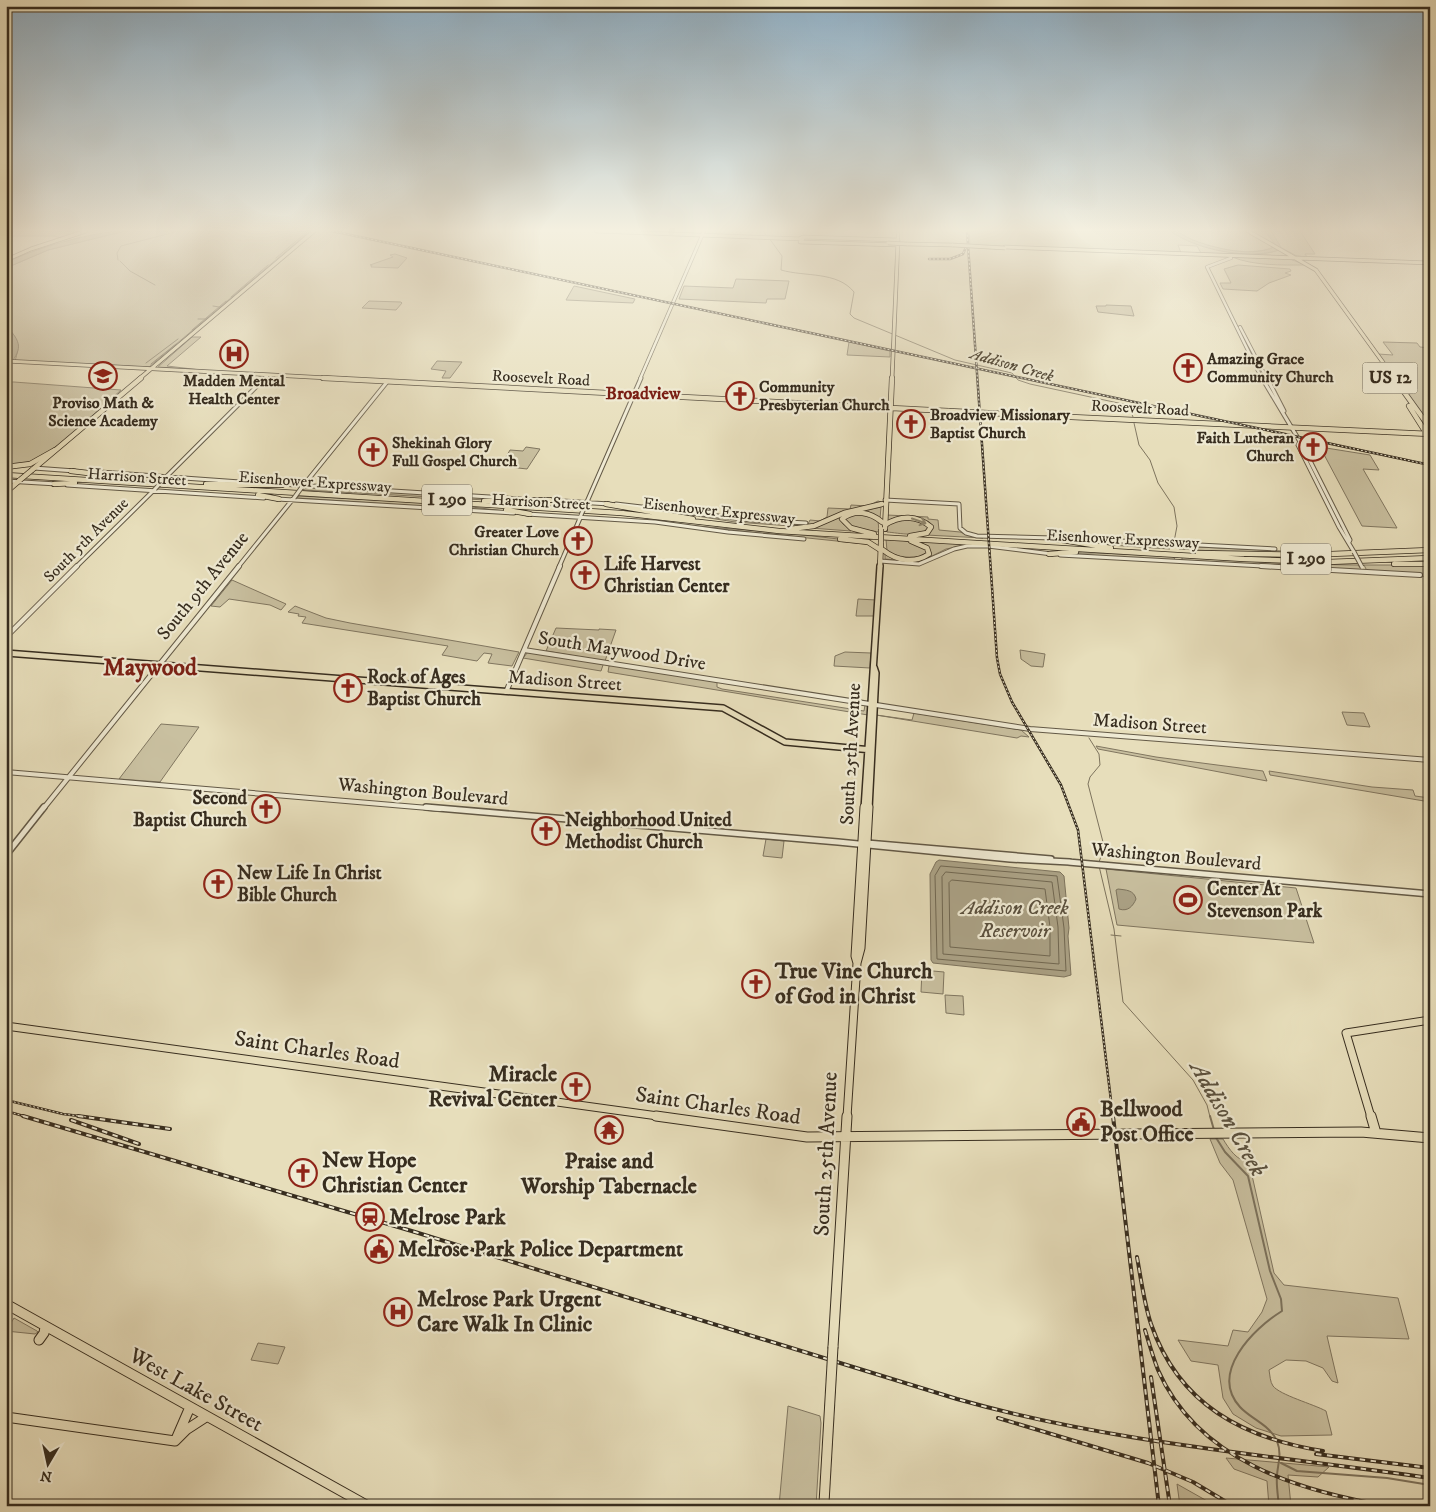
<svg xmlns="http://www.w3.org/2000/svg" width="1436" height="1512" viewBox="0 0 1436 1512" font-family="'IM FELL DW Pica',serif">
	<rect width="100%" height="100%" fill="#e7debb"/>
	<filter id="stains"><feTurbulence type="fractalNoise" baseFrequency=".004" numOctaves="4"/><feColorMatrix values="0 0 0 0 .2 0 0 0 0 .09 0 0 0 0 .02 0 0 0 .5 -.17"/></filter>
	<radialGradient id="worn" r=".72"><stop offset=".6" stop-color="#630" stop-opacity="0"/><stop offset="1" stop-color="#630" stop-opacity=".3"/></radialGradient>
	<path fill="#c9c0a0" stroke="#807660" d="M6,231H84L61,238L54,236H6Z
		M125,231H310L149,367L15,361C20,345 18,338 6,326V268L48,250Z
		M969,231H1171L1176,235C1209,246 1244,262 1279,250L1288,256L1201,253L1197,246L1178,245L1181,253L970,245Z
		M1178,231H1245L1274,247C1251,258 1196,248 1178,231Z
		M1250,231H1300L1315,254H1305L1307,257L1297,256Z
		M395,254L407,258L398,268L371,267L372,265H370L393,257L390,255Z
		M1232,257L1290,259L1305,265C1281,265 1255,266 1232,257Z
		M1238,265L1290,269L1291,271L1285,273L1291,275L1269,283L1257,291L1223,289L1220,283H1231L1224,269Z
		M736,279L789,281L785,299H767L766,303L679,299L684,286L733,288Z
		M574,286L635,299L633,303L566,300Z
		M369,301L401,302L402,303L396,310L362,308Z
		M1106,305L1131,306L1134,316L1098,312L1096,306H1106Z
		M192,337H201L167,366L209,371L158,367Z
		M849,342L890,351V357L847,355Z
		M1383,342L1417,343L1420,347L1430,348V425L1378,354L1393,355Z
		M437,361L462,362L450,378H442L446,371L431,369Z
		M6,382H14L121,390L64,441L35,461L6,466Z
		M526,447L540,449L527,469L501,466L510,450L523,451Z
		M1320,447L1370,455L1379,470L1363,469L1397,528L1362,526Z
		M307,487L531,500L504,501L303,490Z
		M299,496L447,504L513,512L297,498Z
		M878,501L881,502L805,527L735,522L658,510L804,525L808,524L810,520L820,521L827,517L828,508L850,509L851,505L868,506Z
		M881,507L880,519L857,513L841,520L843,524L852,529L851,531L810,528L831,519Z
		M863,514L878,520L879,532L853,528L844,519L851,515Z
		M887,515L928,517V519L938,520L939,530L960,532L971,536L983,538L926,535L930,532L928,523L897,517L887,521Z
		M911,519L926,524L928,528C920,538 899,533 887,532V526L891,521Z
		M673,524L804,535L864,542L875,545Z
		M886,539C900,540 918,540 927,552L924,556C909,558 900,558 887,551Z
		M1054,539L1166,545L1169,546L1170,549L1109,545Z
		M919,541L984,545H966L946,549L920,562L885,559V552L888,555L914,560L931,553L928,548Z
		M1178,546L1325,553H1249L1179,549Z
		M1059,553H1096L1170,556L1174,557L1175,561Z
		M1182,557L1289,564L1358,565L1362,570L1182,561Z
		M1364,565H1430V577L1367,571Z
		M232,580L286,604L281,610L270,605L229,599L220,607L211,606Z
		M858,599L876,600L875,616H856Z
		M295,606L326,618L350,623L519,652L512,666L488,663L492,654L484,653L477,661L442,655L448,646L302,623L306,617L298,616L299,614L288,612Z
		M556,628L599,630V629L616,630L605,661L546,651Z
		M1020,650L1045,654L1043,667L1031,666L1021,659Z
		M528,652L602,663L603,665L601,671L523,658Z
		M845,652L871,653L870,668L834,666L835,656Z
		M613,665L717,682V687L722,689L864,711L865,705L869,706L868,715L608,672L609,666Z
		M1342,712L1364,713L1370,727L1347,725Z
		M914,713L1021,730L1029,737L1021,736L1017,738L876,715L912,720Z
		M161,724L199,727L160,782L119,779Z
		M1096,746L1156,757L1263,771L1267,781L1098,749Z
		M1269,771L1372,787L1413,790L1415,796L1430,798V802L1270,775Z
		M766,839L784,841L782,858L763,856Z
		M1106,869L1296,888L1314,943L1117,925Z
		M922,970L944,972L943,994L921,992Z
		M945,995L963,996L964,1015L946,1013Z
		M1210,1139H1223C1229,1149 1237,1161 1249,1162L1274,1273L1284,1285L1398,1298L1409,1339L1327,1336L1338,1383L1332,1381L1323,1368L1306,1361L1286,1360L1269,1370C1270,1375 1270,1382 1273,1386C1280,1395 1313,1404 1326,1411L1332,1435L1281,1436L1256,1428L1233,1414L1223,1398L1218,1365L1191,1361L1178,1340L1228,1346L1233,1330L1248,1332L1262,1312L1267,1299L1233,1180L1220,1163Z
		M14,1318L37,1331L38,1332L35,1334L6,1331Z
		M258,1343L285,1347L278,1364L251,1360Z
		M788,1406L820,1416L821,1423L816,1506H779Z
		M1226,1458L1329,1467L1318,1477L1288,1475L1291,1506H1269L1267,1481L1234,1469Z
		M1177,1484L1216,1506H1180Z"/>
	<path fill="#aba286" stroke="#7d735d" d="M125,231L48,250L6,268V263C32,249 94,231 125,231Z
		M1171,231C1179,231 1185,237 1193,240C1214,248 1252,258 1274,247V243L1265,231H1271L1281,247L1279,250C1250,260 1195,250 1171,231Z
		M6,326C26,346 19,351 6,371L9,343L6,338Z
		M939,860L1060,872L1064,876L1069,928L1068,936L1071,975L1064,977L933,963L931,960L930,874L936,862Z
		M1118,889C1126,890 1134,890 1136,899C1133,906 1128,912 1119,909L1116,890Z"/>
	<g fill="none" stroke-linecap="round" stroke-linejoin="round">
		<path stroke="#716852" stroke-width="1" d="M941,866L1057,876L1064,928L1066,971L937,959L935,876Z
			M946,872L1052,882L1058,927L1059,964L943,954L942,877Z
			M952,880L1045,889L1050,927V956L950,947L949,883Z"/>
		<path stroke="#7d735d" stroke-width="1" d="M191,231L193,234
			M763,231L766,235
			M1209,231L1215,233
			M769,238L782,256L781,270C805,277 837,271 854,292L850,314L854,318L955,360L1012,373L1018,380L1030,384L1123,404L1129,407L1133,417
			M276,258L307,232
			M118,260L117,253L121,246L179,231
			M120,261L130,271L155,285
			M231,297L268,265
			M213,306L219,307
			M198,319H205
			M192,330L226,301
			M146,363L178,339
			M151,364L176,344
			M1134,423L1139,445L1150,460L1158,483L1174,507L1177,526L1174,542
			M1089,738L1099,754L1100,765L1090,777L1088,784L1103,842V851L1099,862
			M1099,866L1114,929L1123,1002L1193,1080L1207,1105L1210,1117
			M1111,935L1121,936"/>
		<path stroke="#7d735d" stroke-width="2" d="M1210,1116L1214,1130
			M1215,1136L1225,1152L1248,1176L1270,1271L1281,1299L1282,1311C1253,1329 1209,1373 1240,1407C1251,1419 1270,1425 1277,1441C1282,1454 1278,1463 1277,1475C1276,1485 1278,1496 1279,1506
			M1281,1463L1297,1471L1387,1478L1430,1485"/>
		<defs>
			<path id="minor-far3" d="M898,231V240
				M1231,258L1207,267L1262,379
				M1240,327L1267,379
				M264,379L267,376
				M640,379L704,231"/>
			<path id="minor-far2" d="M1262,378L1302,445L1350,540L1349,542
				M1267,378L1284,411
				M1299,443L1298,445L1339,527L1354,552
				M34,468L75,471
				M100,472L254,483
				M166,477L265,378
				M6,481L57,484
				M280,484L521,499
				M67,485L264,498
				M303,486L387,382
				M277,499L514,513
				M547,500L609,504
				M885,500L959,504L960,528L966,533L977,536L1053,538
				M586,504L641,378
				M616,504L752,520L806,523
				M527,514L655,522L728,532L804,539
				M1063,538L1275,549
				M1060,555L1283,567
				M880,561L919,564L954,549L967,546H988L1052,554
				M76,567L154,490
				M238,567L293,499
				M559,567L581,516"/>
			<path id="minor-far1" d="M1261,566L1420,575
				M6,637L77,566
				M524,650L1030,729L1430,760
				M506,692L560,566
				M6,772L440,809
				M43,809L239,566"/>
			<path id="minor" d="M426,807L838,842L1010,859L1070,862
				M867,843L1051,859
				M6,855L44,807
				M1068,862L1430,894"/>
			<path id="major-far4" d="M596,231L803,239
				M1248,231L1316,270L1395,379
				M799,239L803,237L898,240L892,379
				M800,242L898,245
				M907,244L953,245
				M1005,247L1430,263
				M6,260L31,249L86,231
				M6,361L347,379
				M139,379L314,231"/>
			<path id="major-far3" d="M323,378L949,411
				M1394,378L1430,428
				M1409,406L1428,436
				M1029,415L1430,434
				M32,470L141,378
				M6,492L20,480
				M885,529L892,378
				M880,567L881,542"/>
			<path id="major-far2" d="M6,653L723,708L785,742L872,750
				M864,809L880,566
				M869,809L876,673L874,667"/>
			<path id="major-far1" d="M857,963L855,956L864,807
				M6,1026L665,1117
				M847,1117L857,963L861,948L869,807
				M1371,1117L1346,1033L1430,1020"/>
			<path id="major" d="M656,1116L807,1137L1361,1132L1430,1138
				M1371,1116L1376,1133
				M6,1304L368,1506
				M39,1340L44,1333L45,1327
				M833,1347L847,1116
				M6,1417L175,1441
				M177,1437L190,1407
				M175,1441L186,1430L206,1417"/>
			<path id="highway" d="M6,467L30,464L55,450
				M71,471L139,479
				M6,475L621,513L779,531L1244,559L1328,562L1430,558
				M54,484L75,483
				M206,484L282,485
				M258,495L279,499
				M484,501L550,500
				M606,504L693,519
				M506,510L530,514
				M885,525C900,515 917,515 931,527L927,533L910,536
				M790,529L814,526L844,513L882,504
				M874,534L851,528L842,519C855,509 870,512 882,522
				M1050,538L1111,548
				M840,539L868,542L879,549
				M883,550C897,561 914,564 929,554L927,548L911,541
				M1198,553L1306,555L1430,550
				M1049,554L1076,552
				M1394,564H1430"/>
		</defs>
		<use href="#minor-far3" stroke="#635946" stroke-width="4"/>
		<use href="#minor-far2" stroke="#635946" stroke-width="5"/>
		<use href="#minor-far1" stroke="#635946" stroke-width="6"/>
		<use href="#minor" stroke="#635946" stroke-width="8"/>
		<use href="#major-far4" stroke="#372d1f" stroke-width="4.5"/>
		<use href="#major-far3" stroke="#372d1f" stroke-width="6"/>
		<use href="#major-far2" stroke="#372d1f" stroke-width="8"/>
		<use href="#major-far1" stroke="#372d1f" stroke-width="9"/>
		<use href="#major" stroke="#372d1f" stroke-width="11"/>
		<use href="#highway" stroke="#372d1f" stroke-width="6"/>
		<use href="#minor-far3" stroke="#efead3" stroke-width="2.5"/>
		<use href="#minor-far2" stroke="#efead3" stroke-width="3"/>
		<use href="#minor-far1" stroke="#efead3" stroke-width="4"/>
		<use href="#minor" stroke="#efead3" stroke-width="5"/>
		<use href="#major-far4" stroke="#e7debb" stroke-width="3"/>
		<use href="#major-far3" stroke="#e7debb" stroke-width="4.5"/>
		<use href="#major-far2" stroke="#e7debb" stroke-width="5"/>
		<use href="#major-far1" stroke="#e7debb" stroke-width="7"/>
		<use href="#major" stroke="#e7debb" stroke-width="9"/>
		<use href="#highway" stroke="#e7debb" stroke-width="4.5"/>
		<defs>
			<path id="rail-far1" d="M332,231L1430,465
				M967,231L997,658L1000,674L1012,702L1061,785L1078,830L1113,1117
				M929,259H950L963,254L966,247
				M6,1100L63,1114L87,1117
				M6,1111L27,1117"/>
			<path id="rail" d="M23,1116L415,1232L957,1399C1112,1443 1271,1455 1430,1478
				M78,1116L170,1129
				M1113,1116L1159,1506
				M71,1120L139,1144
				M1137,1257C1141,1279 1144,1303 1151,1324C1179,1405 1243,1438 1323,1451
				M1145,1330C1149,1343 1153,1357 1158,1370C1198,1461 1299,1491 1388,1506
				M1151,1377L1170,1506
				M998,1418L1148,1463L1193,1482L1233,1506
				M1316,1454L1430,1468"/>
		</defs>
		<use href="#rail-far1" stroke="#372d1f" stroke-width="2.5"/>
		<use href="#rail" stroke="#372d1f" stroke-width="4"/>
		<use href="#rail-far1" stroke="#efead3" stroke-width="1" stroke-dasharray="2" stroke-linecap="butt"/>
		<use href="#rail" stroke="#efead3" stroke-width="2" stroke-dasharray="5.5" stroke-linecap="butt"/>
		<defs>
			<path id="minor-bridge" d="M155,489L165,478
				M294,498L302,487
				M581,515L586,504
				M1354,552L1362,567"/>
			<path id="major-bridge-far2" d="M888,243L907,244
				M953,245L1005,248"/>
			<path id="major-bridge-far1" d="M949,411L1029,415
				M20,480L32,470
				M881,529V542"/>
			<path id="major-bridge" d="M824,1503L833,1347"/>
		</defs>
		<use href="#minor-bridge" stroke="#635946" stroke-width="5" stroke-linecap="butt"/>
		<use href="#major-bridge-far2" stroke="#372d1f" stroke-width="4.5" stroke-linecap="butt"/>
		<use href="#major-bridge-far1" stroke="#372d1f" stroke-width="6" stroke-linecap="butt"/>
		<use href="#major-bridge" stroke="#372d1f" stroke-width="11" stroke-linecap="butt"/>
		<use href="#minor-bridge" stroke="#efead3" stroke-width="3"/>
		<use href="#major-bridge-far2" stroke="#e7debb" stroke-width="3"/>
		<use href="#major-bridge-far1" stroke="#e7debb" stroke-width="4.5"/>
		<use href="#major-bridge" stroke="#e7debb" stroke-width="9"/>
	</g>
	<defs><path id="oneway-shaft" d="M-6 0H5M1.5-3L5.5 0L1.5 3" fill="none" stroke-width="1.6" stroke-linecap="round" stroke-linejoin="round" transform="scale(1.25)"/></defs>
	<use stroke="#8f866d" href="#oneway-shaft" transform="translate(919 521) rotate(19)"/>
	<linearGradient id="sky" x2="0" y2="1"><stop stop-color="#8fadc1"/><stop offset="0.52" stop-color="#f4f0e0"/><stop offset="1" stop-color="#f4f0e0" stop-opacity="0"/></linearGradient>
	<rect width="1436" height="443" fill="url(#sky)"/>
	<defs>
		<symbol id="hospital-ring" viewBox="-11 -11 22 22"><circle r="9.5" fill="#efead3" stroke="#8f2418" stroke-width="1.5"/><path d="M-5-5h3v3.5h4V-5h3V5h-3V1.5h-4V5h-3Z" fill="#8f2418"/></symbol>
		<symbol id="church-ring" viewBox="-11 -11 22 22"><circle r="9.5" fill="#efead3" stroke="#8f2418" stroke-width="1.5"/><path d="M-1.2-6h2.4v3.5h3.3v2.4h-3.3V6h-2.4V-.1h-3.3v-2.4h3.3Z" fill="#8f2418"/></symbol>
		<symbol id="school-ring" viewBox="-11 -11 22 22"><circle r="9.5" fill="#efead3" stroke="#8f2418" stroke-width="1.5"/><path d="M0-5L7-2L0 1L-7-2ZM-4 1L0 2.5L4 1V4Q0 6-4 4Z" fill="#8f2418"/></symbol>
		<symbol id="stadium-ring" viewBox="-11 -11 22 22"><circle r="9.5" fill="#efead3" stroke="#8f2418" stroke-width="1.5"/><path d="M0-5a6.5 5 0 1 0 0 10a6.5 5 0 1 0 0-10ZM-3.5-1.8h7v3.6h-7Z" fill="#8f2418"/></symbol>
		<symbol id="civic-ring" viewBox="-11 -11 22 22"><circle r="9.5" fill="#efead3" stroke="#8f2418" stroke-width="1.5"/><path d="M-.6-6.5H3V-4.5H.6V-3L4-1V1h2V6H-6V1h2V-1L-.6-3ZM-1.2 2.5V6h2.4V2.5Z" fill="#8f2418"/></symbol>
		<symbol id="temple-ring" viewBox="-11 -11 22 22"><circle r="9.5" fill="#efead3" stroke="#8f2418" stroke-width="1.5"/><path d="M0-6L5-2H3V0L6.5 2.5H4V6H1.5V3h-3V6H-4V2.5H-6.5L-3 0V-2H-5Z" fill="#8f2418"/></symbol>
		<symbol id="station-ring" viewBox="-11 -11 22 22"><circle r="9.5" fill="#efead3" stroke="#8f2418" stroke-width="1.5"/><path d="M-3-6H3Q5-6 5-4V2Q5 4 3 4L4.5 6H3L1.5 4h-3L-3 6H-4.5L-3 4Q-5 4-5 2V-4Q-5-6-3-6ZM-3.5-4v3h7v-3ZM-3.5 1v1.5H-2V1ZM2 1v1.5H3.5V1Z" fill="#8f2418"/></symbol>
	</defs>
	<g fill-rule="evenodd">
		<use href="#hospital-ring" x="218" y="338" width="32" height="32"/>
		<use href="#church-ring" x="1172" y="352" width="32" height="32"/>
		<use href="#school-ring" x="87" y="360" width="32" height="32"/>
		<use href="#church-ring" x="724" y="380" width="32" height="32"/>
		<use href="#church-ring" x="895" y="408" width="32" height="32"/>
		<use href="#church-ring" x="1297" y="431" width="32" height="32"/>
		<use href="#church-ring" x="357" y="436" width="32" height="32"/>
		<use href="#church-ring" x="562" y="525" width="32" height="32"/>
		<use href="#church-ring" x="569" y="559" width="32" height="32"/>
		<use href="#church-ring" x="332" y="672" width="32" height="32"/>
		<use href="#church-ring" x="250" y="793" width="32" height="32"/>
		<use href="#church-ring" x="530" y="815" width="32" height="32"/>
		<use href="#church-ring" x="202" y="868" width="32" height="32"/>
		<use href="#stadium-ring" x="1172" y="884" width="32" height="32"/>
		<use href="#church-ring" x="740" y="968" width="32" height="32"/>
		<use href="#church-ring" x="560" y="1071" width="32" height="32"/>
		<use href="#civic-ring" x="1065" y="1106" width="32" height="32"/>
		<use href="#temple-ring" x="593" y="1114" width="32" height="32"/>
		<use href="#church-ring" x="287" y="1157" width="32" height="32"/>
		<use href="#station-ring" x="354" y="1201" width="32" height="32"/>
		<use href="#civic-ring" x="363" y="1233" width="32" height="32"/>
		<use href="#hospital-ring" x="382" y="1296" width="32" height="32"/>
	</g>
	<g text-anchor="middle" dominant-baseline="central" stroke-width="4.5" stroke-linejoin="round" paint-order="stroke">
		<g font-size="16" font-weight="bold" fill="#372d1f" stroke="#efead3" text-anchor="start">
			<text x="1207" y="359">Amazing Grace<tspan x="1207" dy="18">Community Church</tspan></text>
			<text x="234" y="381" text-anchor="middle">Madden Mental<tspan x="234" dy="18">Health Center</tspan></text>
			<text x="759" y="387">Community<tspan x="759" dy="18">Presbyterian Church</tspan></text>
			<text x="103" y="403" text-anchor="middle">Proviso Math &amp;<tspan x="103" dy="18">Science Academy</tspan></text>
			<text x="930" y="415">Broadview Missionary<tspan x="930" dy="18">Baptist Church</tspan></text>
			<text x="1294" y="438" text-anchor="end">Faith Lutheran<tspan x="1294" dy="18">Church</tspan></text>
			<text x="392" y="443">Shekinah Glory<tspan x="392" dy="18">Full Gospel Church</tspan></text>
			<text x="559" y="532" text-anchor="end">Greater Love<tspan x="559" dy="18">Christian Church</tspan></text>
		</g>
		<g font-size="16" font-style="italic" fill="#5a503e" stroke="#efead3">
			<text transform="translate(1012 365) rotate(16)">Addison Creek</text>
		</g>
		<g font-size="16" fill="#372d1f" stroke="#efead3">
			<text transform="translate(541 378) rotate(3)">Roosevelt Road</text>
			<text transform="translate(1140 408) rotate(3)">Roosevelt Road</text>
			<text transform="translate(137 477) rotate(4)">Harrison Street</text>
			<text transform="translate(315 482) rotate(4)">Eisenhower Expressway</text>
			<text transform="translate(541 502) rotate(3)">Harrison Street</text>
			<text transform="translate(719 511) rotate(6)">Eisenhower Expressway</text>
			<text transform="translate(1123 539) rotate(3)">Eisenhower Expressway</text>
			<text transform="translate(86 540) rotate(-45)">South 5th Avenue</text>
		</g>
		<g fill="#efead3" stroke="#6e6655" stroke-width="1">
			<rect x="1362.5" y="362.5" width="55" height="31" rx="4"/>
			<rect x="422" y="484.5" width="50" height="31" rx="4"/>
			<rect x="1281" y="543.5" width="50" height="31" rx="4"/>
		</g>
		<g font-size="18" font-weight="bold" fill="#372d1f">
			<text x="1390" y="378">US 12</text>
			<text x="447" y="500">I 290</text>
			<text x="1306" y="559">I 290</text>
		</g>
		<g font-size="18" font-weight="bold" fill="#7a1f14" stroke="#efead3">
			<text x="643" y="394">Broadview</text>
		</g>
		<g font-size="19" font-weight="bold" fill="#372d1f" stroke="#efead3" text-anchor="start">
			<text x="604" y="564">Life Harvest<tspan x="604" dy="22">Christian Center</tspan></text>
			<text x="367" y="677">Rock of Ages<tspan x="367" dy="22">Baptist Church</tspan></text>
			<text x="247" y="798" text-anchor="end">Second<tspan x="247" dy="22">Baptist Church</tspan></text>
			<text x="565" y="820">Neighborhood United<tspan x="565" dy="22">Methodist Church</tspan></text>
			<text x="237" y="873">New Life In Christ<tspan x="237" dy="22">Bible Church</tspan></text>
			<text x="1207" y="889">Center At<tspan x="1207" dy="22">Stevenson Park</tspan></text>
		</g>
		<g font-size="19" fill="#372d1f" stroke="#efead3">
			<text transform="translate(203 586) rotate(-51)">South 9th Avenue</text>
			<text transform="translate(622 651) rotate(9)">South Maywood Drive</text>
			<text transform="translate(565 681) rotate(4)">Madison Street</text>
			<text transform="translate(1150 724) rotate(4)">Madison Street</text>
			<text transform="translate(851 754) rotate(-87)">South 25th Avenue</text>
			<text transform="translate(423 792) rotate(5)">Washington Boulevard</text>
			<text transform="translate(1176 857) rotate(5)">Washington Boulevard</text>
		</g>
		<g font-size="20" font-style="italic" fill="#5a503e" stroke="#efead3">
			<text x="1015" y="908">Addison Creek<tspan x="1015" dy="23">Reservoir</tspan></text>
		</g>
		<g font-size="22" font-weight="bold" fill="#372d1f" stroke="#efead3" text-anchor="start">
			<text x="775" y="971">True Vine Church<tspan x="775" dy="25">of God in Christ</tspan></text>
			<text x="557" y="1074" text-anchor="end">Miracle<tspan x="557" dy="25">Revival Center</tspan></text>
			<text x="1100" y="1109">Bellwood<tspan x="1100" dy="25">Post Office</tspan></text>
			<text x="322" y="1160">New Hope<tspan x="322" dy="25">Christian Center</tspan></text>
			<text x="609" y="1161" text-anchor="middle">Praise and<tspan x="609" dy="25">Worship Tabernacle</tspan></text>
			<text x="389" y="1217">Melrose Park</text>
			<text x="398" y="1249">Melrose Park Police Department</text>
			<text x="417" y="1299">Melrose Park Urgent<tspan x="417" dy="25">Care Walk In Clinic</tspan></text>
		</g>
		<g font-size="22" fill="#372d1f" stroke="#efead3">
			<text transform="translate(317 1050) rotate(8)">Saint Charles Road</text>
			<text transform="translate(718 1106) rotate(8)">Saint Charles Road</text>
			<text transform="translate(826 1154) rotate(-87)">South 25th Avenue</text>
			<text transform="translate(196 1390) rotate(29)">West Lake Street</text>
		</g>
		<g font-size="24" font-weight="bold" fill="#7a1f14" stroke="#efead3">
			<text x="150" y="668">Maywood</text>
		</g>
		<g font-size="24" font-style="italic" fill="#5a503e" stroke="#efead3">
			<text transform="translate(1228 1119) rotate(60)">Addison Creek</text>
		</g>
	</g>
	<rect width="1436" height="1512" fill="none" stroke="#e7debb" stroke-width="25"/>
	<rect x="8" y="8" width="1421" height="1497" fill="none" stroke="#372d1f" stroke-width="2.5"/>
	<rect x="12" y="12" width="1411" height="1487" fill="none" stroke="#372d1f"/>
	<g transform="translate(48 1464) rotate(189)" stroke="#efead3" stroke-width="4" paint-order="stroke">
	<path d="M0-4L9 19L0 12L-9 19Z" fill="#372d1f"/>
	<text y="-8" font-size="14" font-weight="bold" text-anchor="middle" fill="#372d1f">N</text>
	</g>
	<rect width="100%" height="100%" filter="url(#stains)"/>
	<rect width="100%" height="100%" fill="url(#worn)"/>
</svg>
